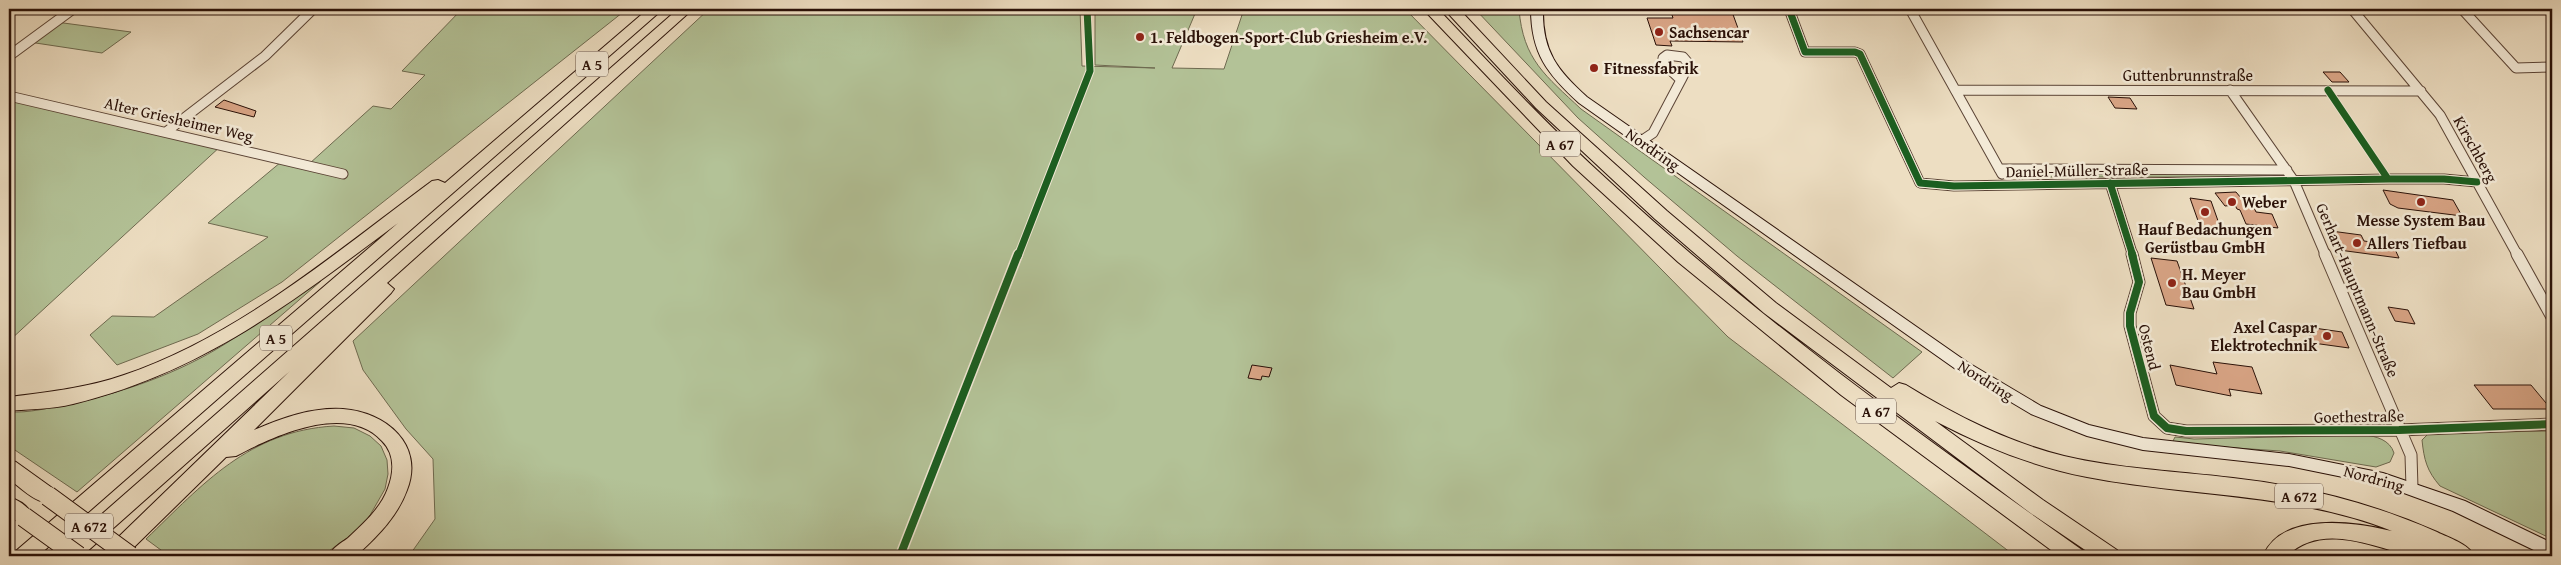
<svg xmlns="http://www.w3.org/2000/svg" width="2561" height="565" viewBox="0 0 2561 565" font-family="'Gentium Book Plus',serif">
	<rect width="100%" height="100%" fill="#eddec2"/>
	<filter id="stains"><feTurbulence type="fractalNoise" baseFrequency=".004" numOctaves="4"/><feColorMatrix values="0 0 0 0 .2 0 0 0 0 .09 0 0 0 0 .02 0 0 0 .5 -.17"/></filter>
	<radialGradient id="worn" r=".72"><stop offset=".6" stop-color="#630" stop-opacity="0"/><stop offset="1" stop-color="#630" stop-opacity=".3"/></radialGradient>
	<path fill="#b3c297" stroke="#6e6a50" d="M462,9H627L282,282L198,334L117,365L90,335L112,316L154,317L268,237L208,223L281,162L309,164L373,106L391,109L425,75L402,71Z
		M709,9H1080L1082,66L1155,68L1095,65V9H1197L1172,68L1224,69L1244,9H1405L1728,337L2015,556H409L435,519L433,459L406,429L363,370L353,341Z
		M1475,9H1519C1523,60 1546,76 1581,109L1922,352L1893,378L1737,256L1644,177L1578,118Z
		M56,22L131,32L102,53L29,42Z
		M9,96L222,145L9,341Z
		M2273,172L2274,175L2271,177H2036L2033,173Z
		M316,281H321L77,492L9,446V412C29,413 49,408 69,404C122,393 179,373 225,344C256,325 286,302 316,281Z
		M334,426L354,428L370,436L381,446L387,460L388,474L385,489L369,517L354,533L322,556H169L146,539C203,484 249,431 334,426Z
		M2552,431V539L2440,486C2427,471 2424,460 2422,440L2429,433Z
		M2364,435C2376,436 2390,440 2394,453L2390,462L2376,467L2280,451L2179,444L2173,441L2175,437L2194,439Z"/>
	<path fill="#d9a586" stroke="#2a1108" d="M1670,9H1731L1743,42L1670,41L1672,46L1656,45L1647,18H1673Z
		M2323,72H2340L2349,82H2332Z
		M2108,97L2130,98L2137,109L2115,108Z
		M224,100L256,111L254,117L215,107Z
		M2383,190L2453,200L2462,216L2398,208L2390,204Z
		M2236,192L2241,198L2250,199L2256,212L2272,214L2278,228L2246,224L2240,210L2237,209L2235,205L2225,206L2215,193Z
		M2190,198L2211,201L2223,235L2202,232Z
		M2331,231L2361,235L2364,241L2393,245L2399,258L2339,250Z
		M2151,258L2177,261L2194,309L2166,305Z
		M2388,307L2408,310L2415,324L2395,321Z
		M2307,327L2342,332L2349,348L2313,343Z
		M2213,362L2252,367L2262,394L2229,389L2231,396L2176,385L2170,365L2217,374Z
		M1252,365L1272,368L1269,377L1262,376L1261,380L1248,378Z
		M2474,385H2531L2551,409H2493Z"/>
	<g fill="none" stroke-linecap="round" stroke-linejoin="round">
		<defs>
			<path id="minor-far1" d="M1789,9L1805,52H1855L1860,54L1920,183L1954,186L2389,179H2444L2477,182
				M1910,9L2002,174
				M2352,9L2440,115L2518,256
				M2462,9L2516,68L2552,67
				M1667,55L1683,57L1689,64L1681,80L1663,63V58Z
				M9,56L73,9
				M1955,90L2421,91
				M2230,90L2294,181L2326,256
				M9,96L343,174
				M166,132L265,56L313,9
				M1641,141L1653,133L1681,80
				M1999,169L2287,170
				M2110,183L2133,256"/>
			<path id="minor" d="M2132,254L2139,282L2130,313V326L2154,416L2167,428L2186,431L2399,430L2552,424
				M2325,254L2411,455L2412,488
				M2517,254L2552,317"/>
			<path id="secondary" d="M1531,9H1543C1542,51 1557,70 1587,97L1967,362L2041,406L2089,425L2143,438L2289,454L2383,473L2465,501L2552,543V556H2546L2453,511L2382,485L2289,466L2143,450L2087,436L2031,414L1957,370L1579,103C1547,74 1531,53 1531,9Z"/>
			<path id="motorway" d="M648,9H663L38,556H14L17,550L398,223C292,302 204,372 73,404C53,409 30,409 9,411V397C48,392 87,388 124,375C239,336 336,252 432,181L438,180L445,183Z
				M678,9H693L387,283L394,289L391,293L254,430C282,418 312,407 343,409C385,412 425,444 407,490C398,515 379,535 359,553L355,556H329C333,547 340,544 348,538C363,524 381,508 388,488C394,472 395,454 382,441C346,402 274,436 236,456L226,457L125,556H102L105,550L290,371L82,556H58L61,550Z
				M1423,9H1438C1494,68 1550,128 1611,183C1757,318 1920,435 2082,550L2085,556H2059L1841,395L1678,262L1573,166Z
				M1444,9H1459L1546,102L1667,211L1776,303L1891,388L1899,383L1906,385C1955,415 2007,442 2064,456C2119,469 2177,471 2233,478C2304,486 2372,503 2437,532C2449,538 2469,544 2474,556H2445L2441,554L2442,556C2433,556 2420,558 2411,556C2372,546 2321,522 2287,556H2263C2282,511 2355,522 2392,531C2294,492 2189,497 2087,477C2034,467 1983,446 1935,421L2043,500L2117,550L2120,556H2094L2029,512L1764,313L1655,219L1536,108Z
				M9,460L16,462L55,490L58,496L55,502C39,507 21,488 9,479Z
				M9,497C19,500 29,507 34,517L31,523L24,525L9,516Z"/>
		</defs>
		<use href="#minor-far1" stroke="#5b4436" stroke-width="11"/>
		<use href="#minor" stroke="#5b4436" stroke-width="13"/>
		<use href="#secondary" stroke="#2a1108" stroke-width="2"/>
		<use href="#motorway" stroke="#2a1108" stroke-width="2"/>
		<use href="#minor-far1" stroke="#f3ead7" stroke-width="9"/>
		<use href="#minor" stroke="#f3ead7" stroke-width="11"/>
		<use href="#secondary" fill="#f3ead7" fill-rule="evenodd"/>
		<use href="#motorway" fill="#eddec2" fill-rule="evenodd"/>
		<defs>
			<path id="motorway-bridge" d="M48,496L130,556
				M24,517L78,556"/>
		</defs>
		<use href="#motorway-bridge" stroke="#2a1108" stroke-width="21" stroke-linecap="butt"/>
		<use href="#motorway-bridge" stroke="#eddec2" stroke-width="19"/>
		<defs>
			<path id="cycleway-far1" d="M1789,9L1805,52H1855L1860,54L1920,183L1954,186L2389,179H2444L2477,182
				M2328,90L2388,179
				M2110,183L2133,256
				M1018,256L1090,71L1087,9"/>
			<path id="cycleway" d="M2132,254L2139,282L2130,313V326L2154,416L2167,428L2186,431L2399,430L2552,424
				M900,556L1018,254"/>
		</defs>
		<use href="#cycleway-far1" stroke="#f3ead7" stroke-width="9"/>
		<use href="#cycleway" stroke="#f3ead7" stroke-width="11"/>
		<use href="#cycleway-far1" stroke="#1b5e20" stroke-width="7"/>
		<use href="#cycleway" stroke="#1b5e20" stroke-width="8"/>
	</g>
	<g fill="#8f2418" stroke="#f3ead7" stroke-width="2">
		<circle cx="1659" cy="32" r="5"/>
		<circle cx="1140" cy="37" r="5"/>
		<circle cx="1594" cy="68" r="5"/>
		<circle cx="2232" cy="202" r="5"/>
		<circle cx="2421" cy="202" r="5"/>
		<circle cx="2205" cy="212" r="5"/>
		<circle cx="2357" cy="243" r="5"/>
		<circle cx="2172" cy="283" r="5"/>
		<circle cx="2327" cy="336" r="5"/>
	</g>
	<g text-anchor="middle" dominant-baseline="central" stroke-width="5" stroke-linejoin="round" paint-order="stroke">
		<g fill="#f3ead7" stroke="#665246" stroke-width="1">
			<rect x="576" y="51.5" width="32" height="25" rx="4"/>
			<rect x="1540" y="131.5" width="40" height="25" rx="4"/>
			<rect x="260" y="325.5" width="32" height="25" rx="4"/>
			<rect x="1856" y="398.5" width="40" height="25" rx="4"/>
			<rect x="2275" y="483.5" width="48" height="25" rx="4"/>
			<rect x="65" y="513.5" width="48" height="25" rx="4"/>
		</g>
		<g font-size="15" font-weight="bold" fill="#2a1108">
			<text x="592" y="64">A 5</text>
			<text x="1560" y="144">A 67</text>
			<text x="276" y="338">A 5</text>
			<text x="1876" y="411">A 67</text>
			<text x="2299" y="496">A 672</text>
			<text x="89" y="526">A 672</text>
		</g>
		<g font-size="16" font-weight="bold" fill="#2a1108" stroke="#f3ead7" text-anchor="start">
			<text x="1669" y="32">Sachsencar</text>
			<text x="1150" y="37">1. Feldbogen-Sport-Club Griesheim e.V.</text>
			<text x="1604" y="68">Fitnessfabrik</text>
			<text x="2242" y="202">Weber</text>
			<text x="2421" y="220" text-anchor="middle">Messe System Bau</text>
			<text x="2205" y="229" text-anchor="middle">Hauf Bedachungen<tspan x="2205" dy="18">Gerüstbau GmbH</tspan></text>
			<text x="2367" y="243">Allers Tiefbau</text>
			<text x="2182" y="274">H. Meyer<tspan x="2182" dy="18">Bau GmbH</tspan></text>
			<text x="2317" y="327" text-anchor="end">Axel Caspar<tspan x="2317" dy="18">Elektrotechnik</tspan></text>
		</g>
		<g font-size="16" fill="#2a1108" stroke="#f3ead7">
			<text x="2188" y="75">Guttenbrunnstraße</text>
			<text transform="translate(179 119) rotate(13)">Alter Griesheimer Weg</text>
			<text transform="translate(1653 149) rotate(35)">Nordring</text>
			<text transform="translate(2476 149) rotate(61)">Kirschberg</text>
			<text transform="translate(2077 170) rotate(-1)">Daniel-Müller-Straße</text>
			<text transform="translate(2358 290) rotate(67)">Gerhart-Hauptmann-Straße</text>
			<text transform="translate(2150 347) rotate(76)">Ostend</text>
			<text transform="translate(1986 380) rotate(32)">Nordring</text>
			<text transform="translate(2359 416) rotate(-1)">Goethestraße</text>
			<text transform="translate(2374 478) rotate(15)">Nordring</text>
		</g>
	</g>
	<rect width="2561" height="565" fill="none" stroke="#eddec2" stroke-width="30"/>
	<rect x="10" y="10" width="2541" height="545" fill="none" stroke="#2a1108" stroke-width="2.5"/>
	<rect x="15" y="15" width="2531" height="535" fill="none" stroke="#2a1108"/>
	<rect width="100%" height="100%" filter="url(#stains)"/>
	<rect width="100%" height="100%" fill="url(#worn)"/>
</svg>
